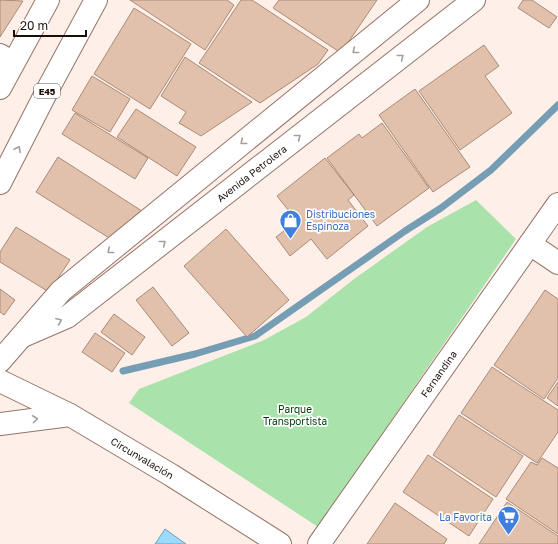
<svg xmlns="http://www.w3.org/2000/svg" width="558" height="544" viewBox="0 0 558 544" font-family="'Golos Text',sans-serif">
	<rect width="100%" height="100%" fill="#ffefe9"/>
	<path fill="#a9e3ab" d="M476,200L516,239L318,527L129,403L139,389L264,340L306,317L354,279L427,227Z"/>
	<path fill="#9cdbfe" stroke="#759eb5" d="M165,529L186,544H155Z"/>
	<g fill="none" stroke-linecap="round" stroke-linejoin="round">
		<path stroke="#759eb5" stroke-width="7" d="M123,371L195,354L255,336L405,231L441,208L491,170L558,105"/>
	</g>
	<path fill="#e1c1ac" stroke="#a98b77" d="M0,0L23,1L0,37Z
		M130,0H227L234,5L205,50Z
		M241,0H252L328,50L318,64L260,103L199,63Z
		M279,0H377L341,53L273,8Z
		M523,0H532L557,17L549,28L518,8Z
		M134,8L191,44L150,109L94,74Z
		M484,45L499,66L485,76L512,113L460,150L419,91Z
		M185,57L252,102L201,136L179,123L186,112L161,96Z
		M92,76L130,99L110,132L72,110Z
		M415,89L470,167L433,192L379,115Z
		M136,109L196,147L177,176L117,137Z
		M75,113L148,158L135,179L62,134Z
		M382,123L429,188L377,226L327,158L359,134L362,138Z
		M58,157L145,213L114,241L36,192Z
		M325,158L354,195L348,200L368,226L327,259L311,239L290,256L276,237L297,221L277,196Z
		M16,227L70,260L49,292L0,262V252Z
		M226,229L289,300L247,337L184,266Z
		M153,287L189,333L172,346L136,300Z
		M0,289L15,300L4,315L0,312Z
		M545,290L558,299V378L544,399L494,365Z
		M114,314L145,337L132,355L101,332Z
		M95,333L125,353L112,372L82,352Z
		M492,367L558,410V432L537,463L461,413Z
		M558,382V406L547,398Z
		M459,415L523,456L496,497L433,455Z
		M428,455L493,499L469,536L403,492Z
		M542,458L558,468V534L506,499L531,462L537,465Z
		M507,502L558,536V544H479Z
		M395,503L447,539L444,544H367Z"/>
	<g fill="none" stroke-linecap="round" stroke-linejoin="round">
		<defs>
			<g id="minor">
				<path d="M0,55L13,63"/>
				<path d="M530,244L558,263"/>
				<path id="s1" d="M319,544L558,204"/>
			</g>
			<g id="secondary">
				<path id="s2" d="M23,336L67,317L474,0"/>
				<path d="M0,361L61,291L418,0"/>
				<path id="s3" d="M0,381L70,415L171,475L280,544"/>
			</g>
			<path id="trunk" d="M0,88L48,0
				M0,183L49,87L96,0
				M0,424L70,415"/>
		</defs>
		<use href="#minor" stroke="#967468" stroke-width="24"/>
		<use href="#secondary" stroke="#967468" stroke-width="24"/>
		<use href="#trunk" stroke="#967468" stroke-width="24"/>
		<use href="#minor" stroke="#fff" stroke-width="22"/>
		<use href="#secondary" stroke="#fff" stroke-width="22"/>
		<use href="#trunk" stroke="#fff" stroke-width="22"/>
	</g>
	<defs><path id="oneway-chevron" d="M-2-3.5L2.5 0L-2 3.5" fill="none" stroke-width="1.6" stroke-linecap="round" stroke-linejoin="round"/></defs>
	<g stroke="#a49f9d">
		<use href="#oneway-chevron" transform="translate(355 51) rotate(141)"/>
		<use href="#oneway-chevron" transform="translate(401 57) rotate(-38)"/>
		<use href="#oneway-chevron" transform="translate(298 137) rotate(-38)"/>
		<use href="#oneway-chevron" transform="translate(243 142) rotate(141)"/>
		<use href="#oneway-chevron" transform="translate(18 149) rotate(-63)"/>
		<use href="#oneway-chevron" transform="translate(163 243) rotate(-38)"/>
		<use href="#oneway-chevron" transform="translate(110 251) rotate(141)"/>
		<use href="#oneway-chevron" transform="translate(59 321) rotate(-22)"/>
		<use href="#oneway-chevron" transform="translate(35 419) rotate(-7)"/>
	</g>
	<defs>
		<symbol id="shop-pin" viewBox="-11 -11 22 30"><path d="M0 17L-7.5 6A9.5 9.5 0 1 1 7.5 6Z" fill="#3f7fe0" stroke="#fff"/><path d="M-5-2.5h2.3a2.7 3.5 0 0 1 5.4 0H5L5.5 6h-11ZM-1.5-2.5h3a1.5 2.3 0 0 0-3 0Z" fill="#fff"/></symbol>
		<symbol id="supermarket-pin" viewBox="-11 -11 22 30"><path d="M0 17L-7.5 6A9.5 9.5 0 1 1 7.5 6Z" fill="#3f7fe0" stroke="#fff"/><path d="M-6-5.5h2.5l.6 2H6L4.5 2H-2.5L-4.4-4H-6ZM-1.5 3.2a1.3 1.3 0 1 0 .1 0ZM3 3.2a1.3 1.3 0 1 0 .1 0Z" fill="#fff"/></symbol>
	</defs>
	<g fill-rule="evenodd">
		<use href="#shop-pin" x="278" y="208" width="25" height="34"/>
		<use href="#supermarket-pin" x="496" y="504" width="25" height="34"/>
	</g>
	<g text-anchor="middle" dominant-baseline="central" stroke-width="3.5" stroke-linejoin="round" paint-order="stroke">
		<rect fill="#fff" stroke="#5f5654" stroke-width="1" x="34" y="84" width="26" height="14" rx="3"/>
		<g font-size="9" font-weight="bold" fill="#1b0e0a">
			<text x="47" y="91">E45</text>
		</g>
		<g font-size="10" fill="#1b0e0a" stroke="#fff">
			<text stroke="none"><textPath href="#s2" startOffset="282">Avenida Petrolera</textPath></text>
			<text stroke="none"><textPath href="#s1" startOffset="208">Fernandina</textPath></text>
			<text stroke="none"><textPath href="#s3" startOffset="162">Circunvalación</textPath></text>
		</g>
		<g font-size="10" fill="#366cbe" stroke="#fff" text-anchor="start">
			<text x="306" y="214">Distribuciones<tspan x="306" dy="12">Espinoza</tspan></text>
			<text x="492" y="517" text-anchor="end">La Favorita</text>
		</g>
		<g font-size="10" fill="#00410a" stroke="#fff">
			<text x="295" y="409">Parque<tspan x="295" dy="12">Transportista</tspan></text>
		</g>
	</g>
	<path d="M14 30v6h72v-6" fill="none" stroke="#1b0e0a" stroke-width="2"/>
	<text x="20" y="30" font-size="12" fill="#1b0e0a" stroke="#ffffff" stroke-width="3" paint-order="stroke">20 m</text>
</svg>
